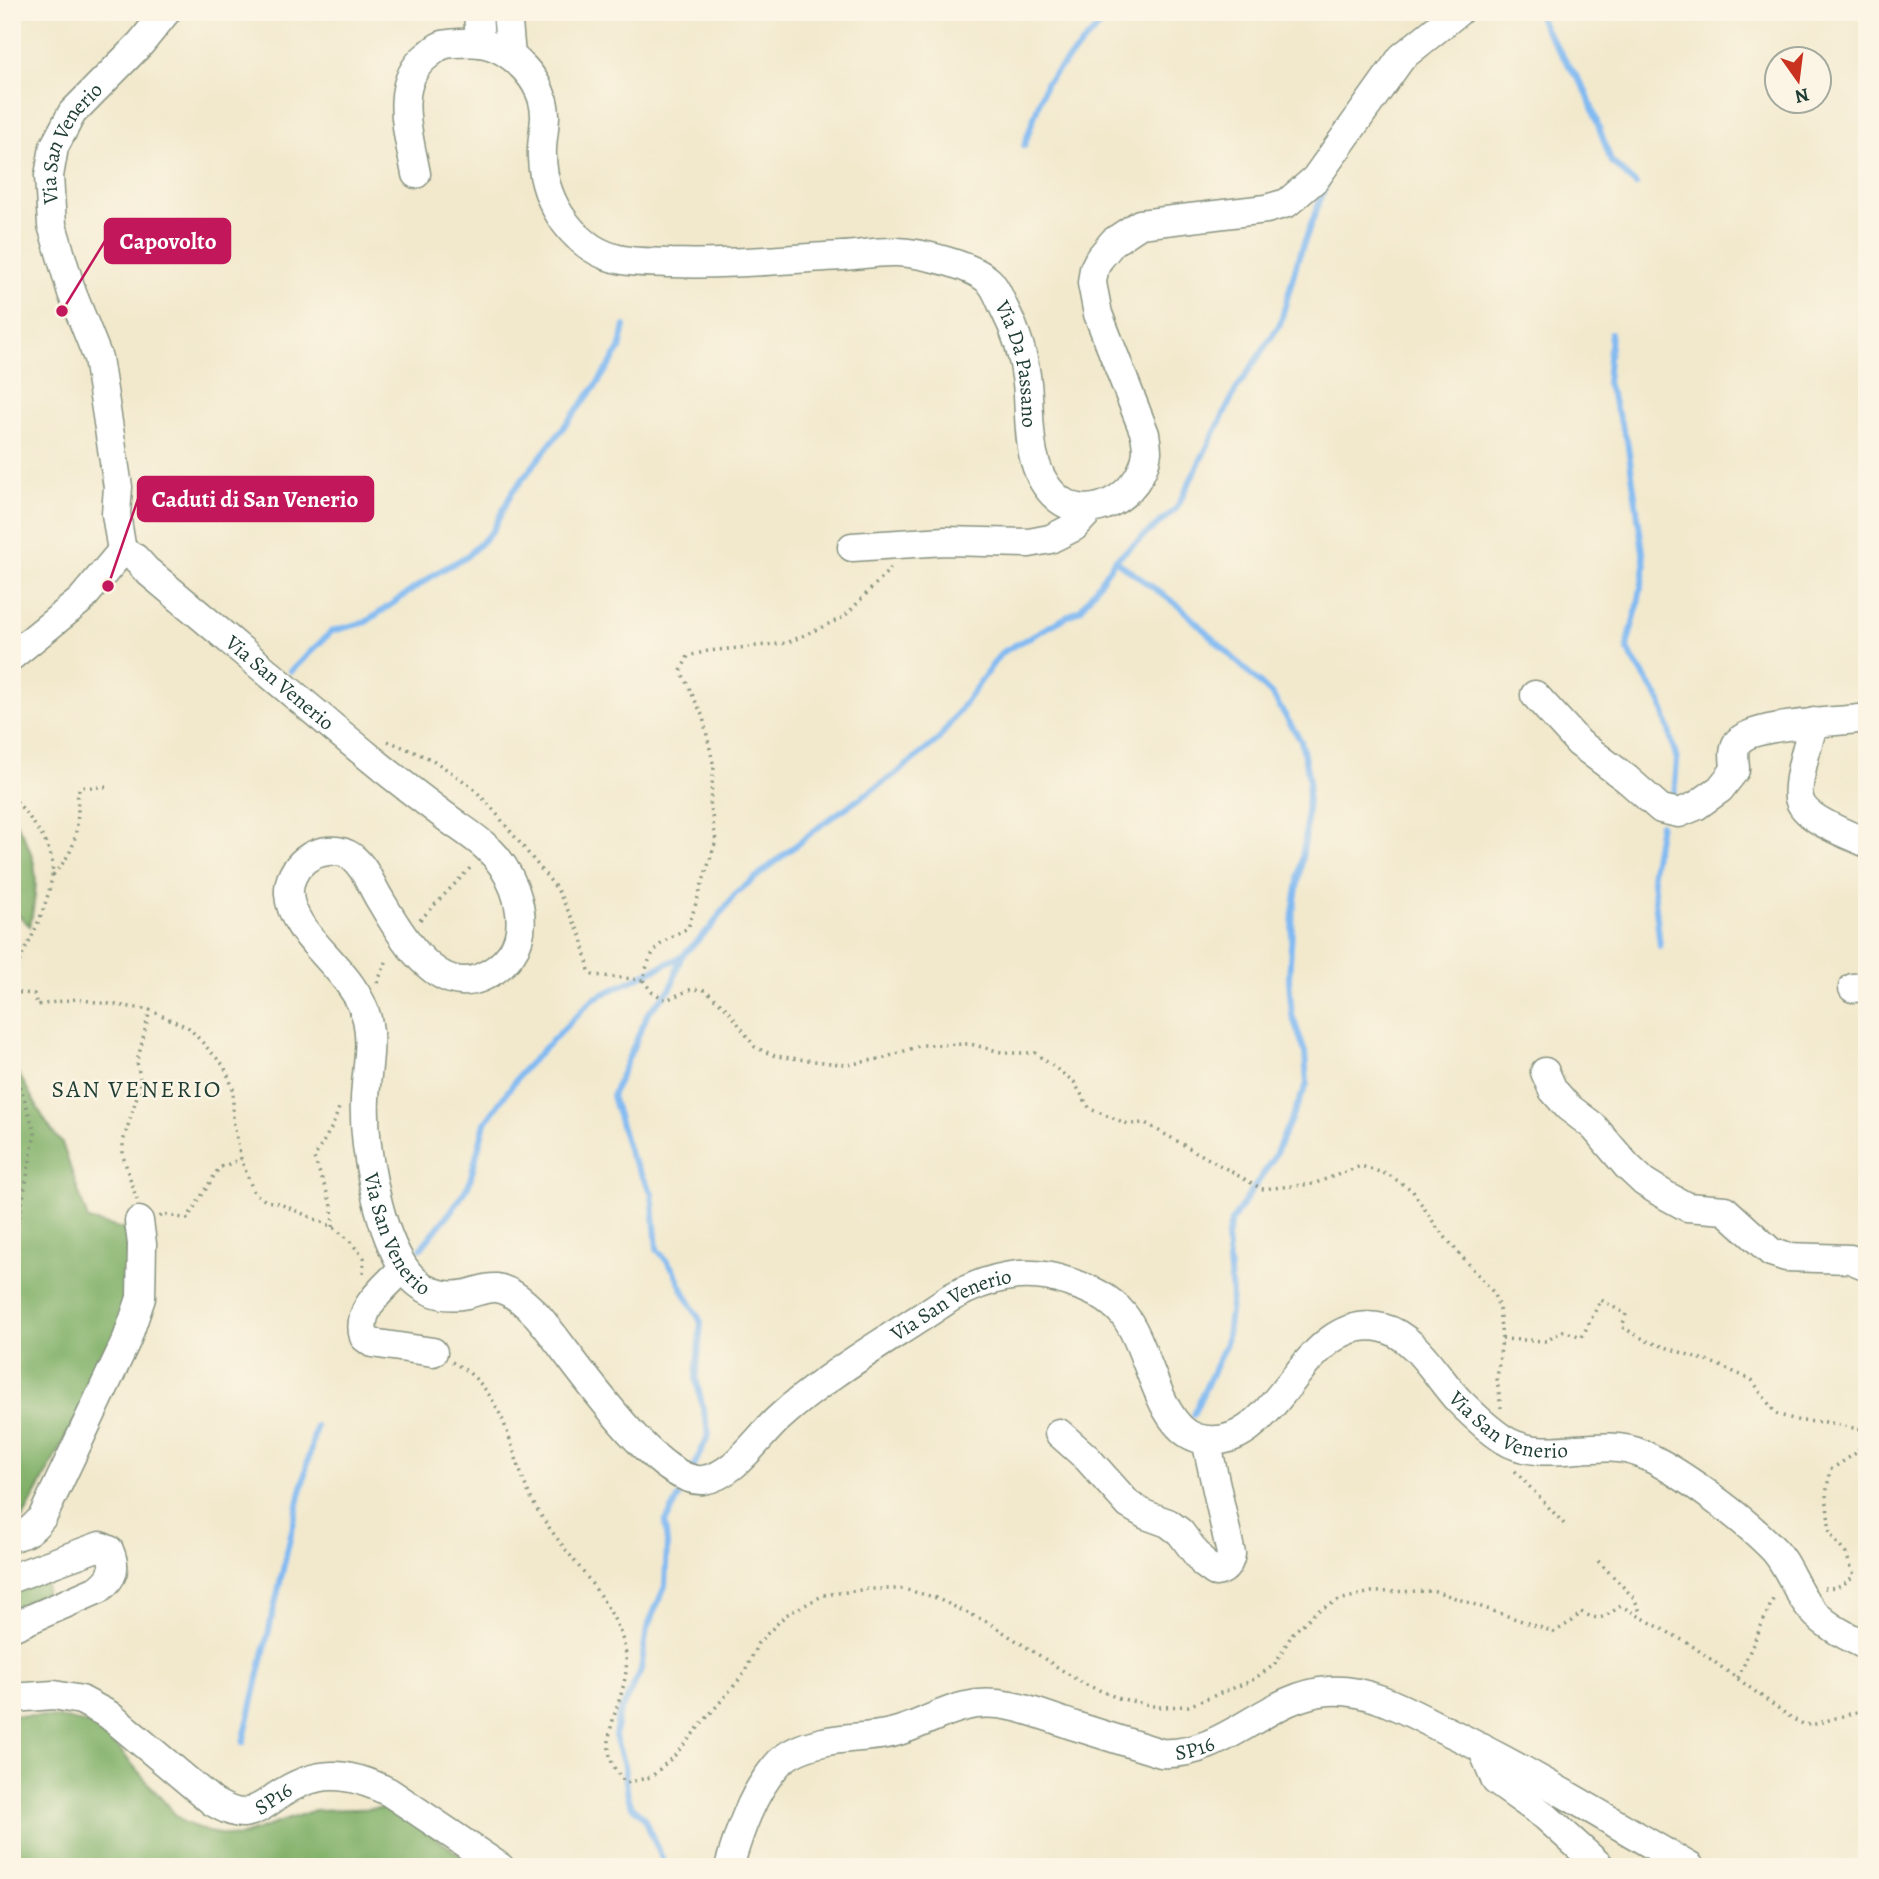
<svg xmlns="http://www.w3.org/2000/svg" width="1879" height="1879" viewBox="0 0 1879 1879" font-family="Alegreya,serif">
	<rect width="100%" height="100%" fill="#fcf5e5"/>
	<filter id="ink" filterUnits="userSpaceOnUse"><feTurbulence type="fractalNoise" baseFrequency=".0143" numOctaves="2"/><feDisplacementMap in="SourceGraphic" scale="14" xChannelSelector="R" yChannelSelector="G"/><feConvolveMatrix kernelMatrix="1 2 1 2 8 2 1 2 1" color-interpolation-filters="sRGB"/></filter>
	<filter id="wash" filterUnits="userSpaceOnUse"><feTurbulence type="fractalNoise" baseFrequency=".00686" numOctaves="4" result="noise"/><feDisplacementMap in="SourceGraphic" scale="28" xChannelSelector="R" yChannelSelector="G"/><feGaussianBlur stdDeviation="1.57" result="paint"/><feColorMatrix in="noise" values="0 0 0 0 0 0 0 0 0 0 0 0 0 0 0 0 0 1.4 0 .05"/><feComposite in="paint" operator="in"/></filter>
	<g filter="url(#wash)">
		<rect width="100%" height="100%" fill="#f2e9cd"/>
		<path fill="#80b068" stroke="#50764e" stroke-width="2" d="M12,816C40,860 39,877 30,926L15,912L12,914Z
			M12,1064C30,1089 41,1121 62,1143L88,1220L127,1230L128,1259L121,1320L96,1379L28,1509L21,1520L12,1521Z
			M48,1580L45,1593L12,1608V1589Z
			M12,1715C42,1717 73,1717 101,1728L173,1812L183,1822L208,1832L237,1837L315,1810L393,1808L477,1867H12Z"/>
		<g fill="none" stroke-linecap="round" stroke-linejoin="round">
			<path stroke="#81baf2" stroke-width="6" d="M1537,12L1545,29L1586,91L1611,161L1636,185
				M1024,146L1046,83L1112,12
				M1611,333L1607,383L1627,440L1645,566L1638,604L1627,646L1628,651L1661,702L1677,760L1674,797
				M1115,560L1180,607L1273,696L1301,741L1309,779L1305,840L1293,912L1289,979L1292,1015L1305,1052L1307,1084L1273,1159L1231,1222L1227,1238L1232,1296L1226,1343L1193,1415
				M291,671L332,631L366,622L438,572L467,556L492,532L511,494L595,387L620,349L625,326
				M1660,824L1652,871L1660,946
				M681,957L671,988L648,1013L612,1096L630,1155L652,1193L657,1249L673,1269L685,1294L701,1322L696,1379L709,1434L693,1468
				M421,1248L456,1205L469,1184L485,1123L523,1070L593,999L681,957L711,927L735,894L825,822L897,773L938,740L1001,653L1081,609L1115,560L1176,509L1236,390L1280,324L1298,259L1326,184
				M243,1743L316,1426
				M666,1867L644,1818L632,1806L628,1797L624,1766L615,1736L618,1717L641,1670L647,1628L665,1586L667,1544L665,1523L679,1497"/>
		</g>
	</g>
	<g filter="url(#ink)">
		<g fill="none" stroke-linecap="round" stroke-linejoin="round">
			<defs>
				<g id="minor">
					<path d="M478,12L480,43"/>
					<path d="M507,12L511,56"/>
					<path id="s1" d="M416,174C409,135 391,83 428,55C432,52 438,46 443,45C448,43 473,42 480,43C512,48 544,81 545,115C545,129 541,143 542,157C543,203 576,252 623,260C638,263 656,262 671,263C729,265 785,259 842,256C860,255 879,251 897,252C921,253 972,265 989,281C996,287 1000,300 1004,308C1016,331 1024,356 1027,383C1031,419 1025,465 1053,494C1087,529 1142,496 1147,452C1147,447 1146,440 1145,434L1098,314L1092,283L1094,269L1099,259L1113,242L1140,224L1266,209L1287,203L1315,179L1402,57L1458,12"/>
					<path d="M852,547L945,541L1029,543L1050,539L1074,527L1090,510"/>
					<path id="s2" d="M122,551L135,558L146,570C223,634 298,699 375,762C398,781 422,799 446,817C459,827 474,836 486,847C498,857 508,873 514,888C522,910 525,934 511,954C503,965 492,973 480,978C434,996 398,930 379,898C371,885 365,867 352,857C338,847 318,850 305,860C295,868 288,881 289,894C291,937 355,970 367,1019C373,1046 366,1072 365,1099C363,1145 377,1223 401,1263C416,1288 438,1300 467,1294C476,1292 486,1287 496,1288C512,1290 526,1304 537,1315C568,1350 654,1485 703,1480C734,1476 757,1438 779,1418C828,1373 895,1336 950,1298C988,1277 1026,1267 1068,1282C1089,1288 1109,1297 1123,1314C1149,1345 1157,1426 1197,1438C1278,1461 1300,1308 1383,1328C1416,1336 1437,1378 1459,1401C1472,1414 1488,1429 1503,1439C1545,1466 1598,1435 1642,1454C1679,1470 1747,1521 1775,1551C1788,1566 1794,1585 1805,1601C1819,1623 1844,1635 1867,1646"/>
					<path id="s3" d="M122,551L116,514L118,487L98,358L72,293L52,225L49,176L54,147L72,113L141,43L166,12"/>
					<path d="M12,656L81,600L122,551"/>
					<path d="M1535,695L1579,743L1627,779L1661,809L1679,813L1696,806L1720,789L1735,770C1735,762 1732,751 1737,743C1751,723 1842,722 1867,718"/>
					<path d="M1814,722C1809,740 1796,781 1799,798C1803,819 1849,835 1867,843"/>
					<path d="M1853,988L1867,987"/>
					<path d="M1545,1072L1553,1090L1568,1107L1593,1126L1627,1166L1644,1182L1665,1195L1687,1207L1725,1210L1771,1252L1786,1257L1850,1259L1867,1266"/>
					<path d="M403,1268C386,1287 355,1308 364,1337L372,1343L433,1352"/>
					<path d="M1059,1433L1087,1458L1129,1505L1146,1515L1168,1523L1180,1532L1204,1564L1215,1572C1225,1571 1229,1565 1231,1554L1206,1440"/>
					<path d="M12,1537C27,1534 34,1528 43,1516L127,1339L141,1298L142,1244L139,1221"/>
					<path d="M12,1578L100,1546L109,1550C117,1568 114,1577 99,1589L12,1627"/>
					<path id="s4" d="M12,1698L54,1695L81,1700L109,1715L213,1802C222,1807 232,1813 243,1813C256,1812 267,1803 277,1796C317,1769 347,1771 389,1792L500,1867"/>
					<path d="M1482,1748L1496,1781L1545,1816L1601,1867"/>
					<path id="s5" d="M729,1867C739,1832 752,1794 776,1766C787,1752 806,1746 823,1742C843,1737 865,1738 886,1734C915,1729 938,1712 966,1706C1003,1697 1041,1715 1075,1726C1104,1735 1133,1744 1161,1753C1225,1757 1267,1695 1329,1691C1367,1688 1405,1710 1439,1727C1525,1768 1607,1819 1690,1867"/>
				</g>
			</defs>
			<use href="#minor" stroke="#889380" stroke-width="31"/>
			<path stroke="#889380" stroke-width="3.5" stroke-dasharray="2 5" stroke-linecap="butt" d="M891,568L844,617L787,643L708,651L688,656L681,671L703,717L714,767L710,802L716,841L688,928C659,943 651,947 643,980L652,992L666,1000L692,989L705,990L728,1010L755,1047L775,1056L847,1065L884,1058L922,1045L970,1044L1005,1053H1035L1074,1082L1090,1109L1128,1124L1145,1123L1262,1189L1313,1184L1361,1166L1389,1175L1412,1190L1438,1229L1493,1292L1499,1308L1502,1339L1497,1379L1501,1408
				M388,741L433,760L471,786L491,807L557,889L582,938L589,970L593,975L643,980
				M12,796C26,813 45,835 51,856C60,884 27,950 12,974
				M53,875C73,852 75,845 78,814C78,804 76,797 80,787H107
				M420,920L473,865
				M377,983L388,958
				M12,992L34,994L37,1005L76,999L150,1010L189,1028L224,1066L233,1088V1120L241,1159L254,1193L266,1201L278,1203L333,1227L349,1240L364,1258L363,1274
				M12,1059L35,1133L17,1230L12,1241
				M137,1200L123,1156V1142L141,1083L137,1062L150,1010
				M160,1217L163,1214L187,1219L219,1168L241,1159
				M333,1227L332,1206L314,1158L333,1125L340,1105
				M1502,1339L1546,1341L1563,1331L1582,1337L1601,1300L1626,1314L1622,1327L1647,1341L1716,1364L1752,1380L1776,1414L1800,1421L1826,1422L1867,1431
				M452,1362C469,1371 481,1382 491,1398C511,1428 516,1470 533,1502C557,1548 622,1605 626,1657C631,1701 585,1743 626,1783L651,1777L675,1755L744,1674L758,1643L786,1615L824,1595L868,1589H903L934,1597L989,1623L1082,1683L1118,1698L1158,1707L1188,1706L1251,1681L1274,1665L1293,1633L1317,1611L1339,1600L1371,1592L1435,1591L1554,1632L1574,1620L1581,1612C1601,1622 1602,1618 1621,1606L1691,1645L1793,1719L1805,1725L1815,1724L1867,1709
				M1515,1471L1566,1526
				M1598,1561L1634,1598L1641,1614
				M1824,1588C1837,1588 1845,1585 1854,1575L1846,1554L1830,1534L1826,1495L1830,1470L1856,1453L1867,1434
				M1738,1678L1774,1597"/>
			<use href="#minor" stroke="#fff" stroke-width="28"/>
		</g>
	</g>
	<g text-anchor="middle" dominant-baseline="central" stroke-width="5" stroke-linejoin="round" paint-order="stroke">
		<g font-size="21" fill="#1f3d34" stroke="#fcf5e5">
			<text stroke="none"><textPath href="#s3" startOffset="424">Via San Venerio</textPath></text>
			<text stroke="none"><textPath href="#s1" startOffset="931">Via Da Passano</textPath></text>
			<text stroke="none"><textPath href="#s2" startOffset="206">Via San Venerio</textPath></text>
			<text stroke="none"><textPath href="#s2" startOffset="1278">Via San Venerio</textPath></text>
			<text stroke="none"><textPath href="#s2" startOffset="2011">Via San Venerio</textPath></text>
			<text stroke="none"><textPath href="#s2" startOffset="2744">Via San Venerio</textPath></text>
			<text stroke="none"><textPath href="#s5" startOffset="551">SP16</textPath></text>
			<text stroke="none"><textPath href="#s4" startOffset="303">SP16</textPath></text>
		</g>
		<g font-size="24" letter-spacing="2" fill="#1f3d34" stroke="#fcf5e5">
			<text x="137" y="1089">SAN VENERIO</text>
		</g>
	</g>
	<path fill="none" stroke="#c2185b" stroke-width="2.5" d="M62 311L105 241M108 586L138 499"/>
	<g fill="#c2185b" stroke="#fcf5e5" stroke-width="2.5">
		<circle cx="62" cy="311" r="7"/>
		<circle cx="108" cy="586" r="7"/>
	</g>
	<g fill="#c2185b" stroke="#c2185b" stroke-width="2.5">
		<rect x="105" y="219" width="125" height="44" rx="7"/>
		<rect x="138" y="477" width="235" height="44" rx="7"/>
	</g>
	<g font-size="23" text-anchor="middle" font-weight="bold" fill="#fff">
		<text x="168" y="249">Capovolto</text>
		<text x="255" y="507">Caduti di San Venerio</text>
	</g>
	<rect width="1879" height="1879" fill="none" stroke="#fcf5e5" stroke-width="42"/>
	<g transform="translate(1798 80) rotate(166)"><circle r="33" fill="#fcf5e5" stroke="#a4ab9e" stroke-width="2"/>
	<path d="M0-5L12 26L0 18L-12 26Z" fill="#c8321e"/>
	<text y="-10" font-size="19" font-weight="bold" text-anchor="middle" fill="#1f3d34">N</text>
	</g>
</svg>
